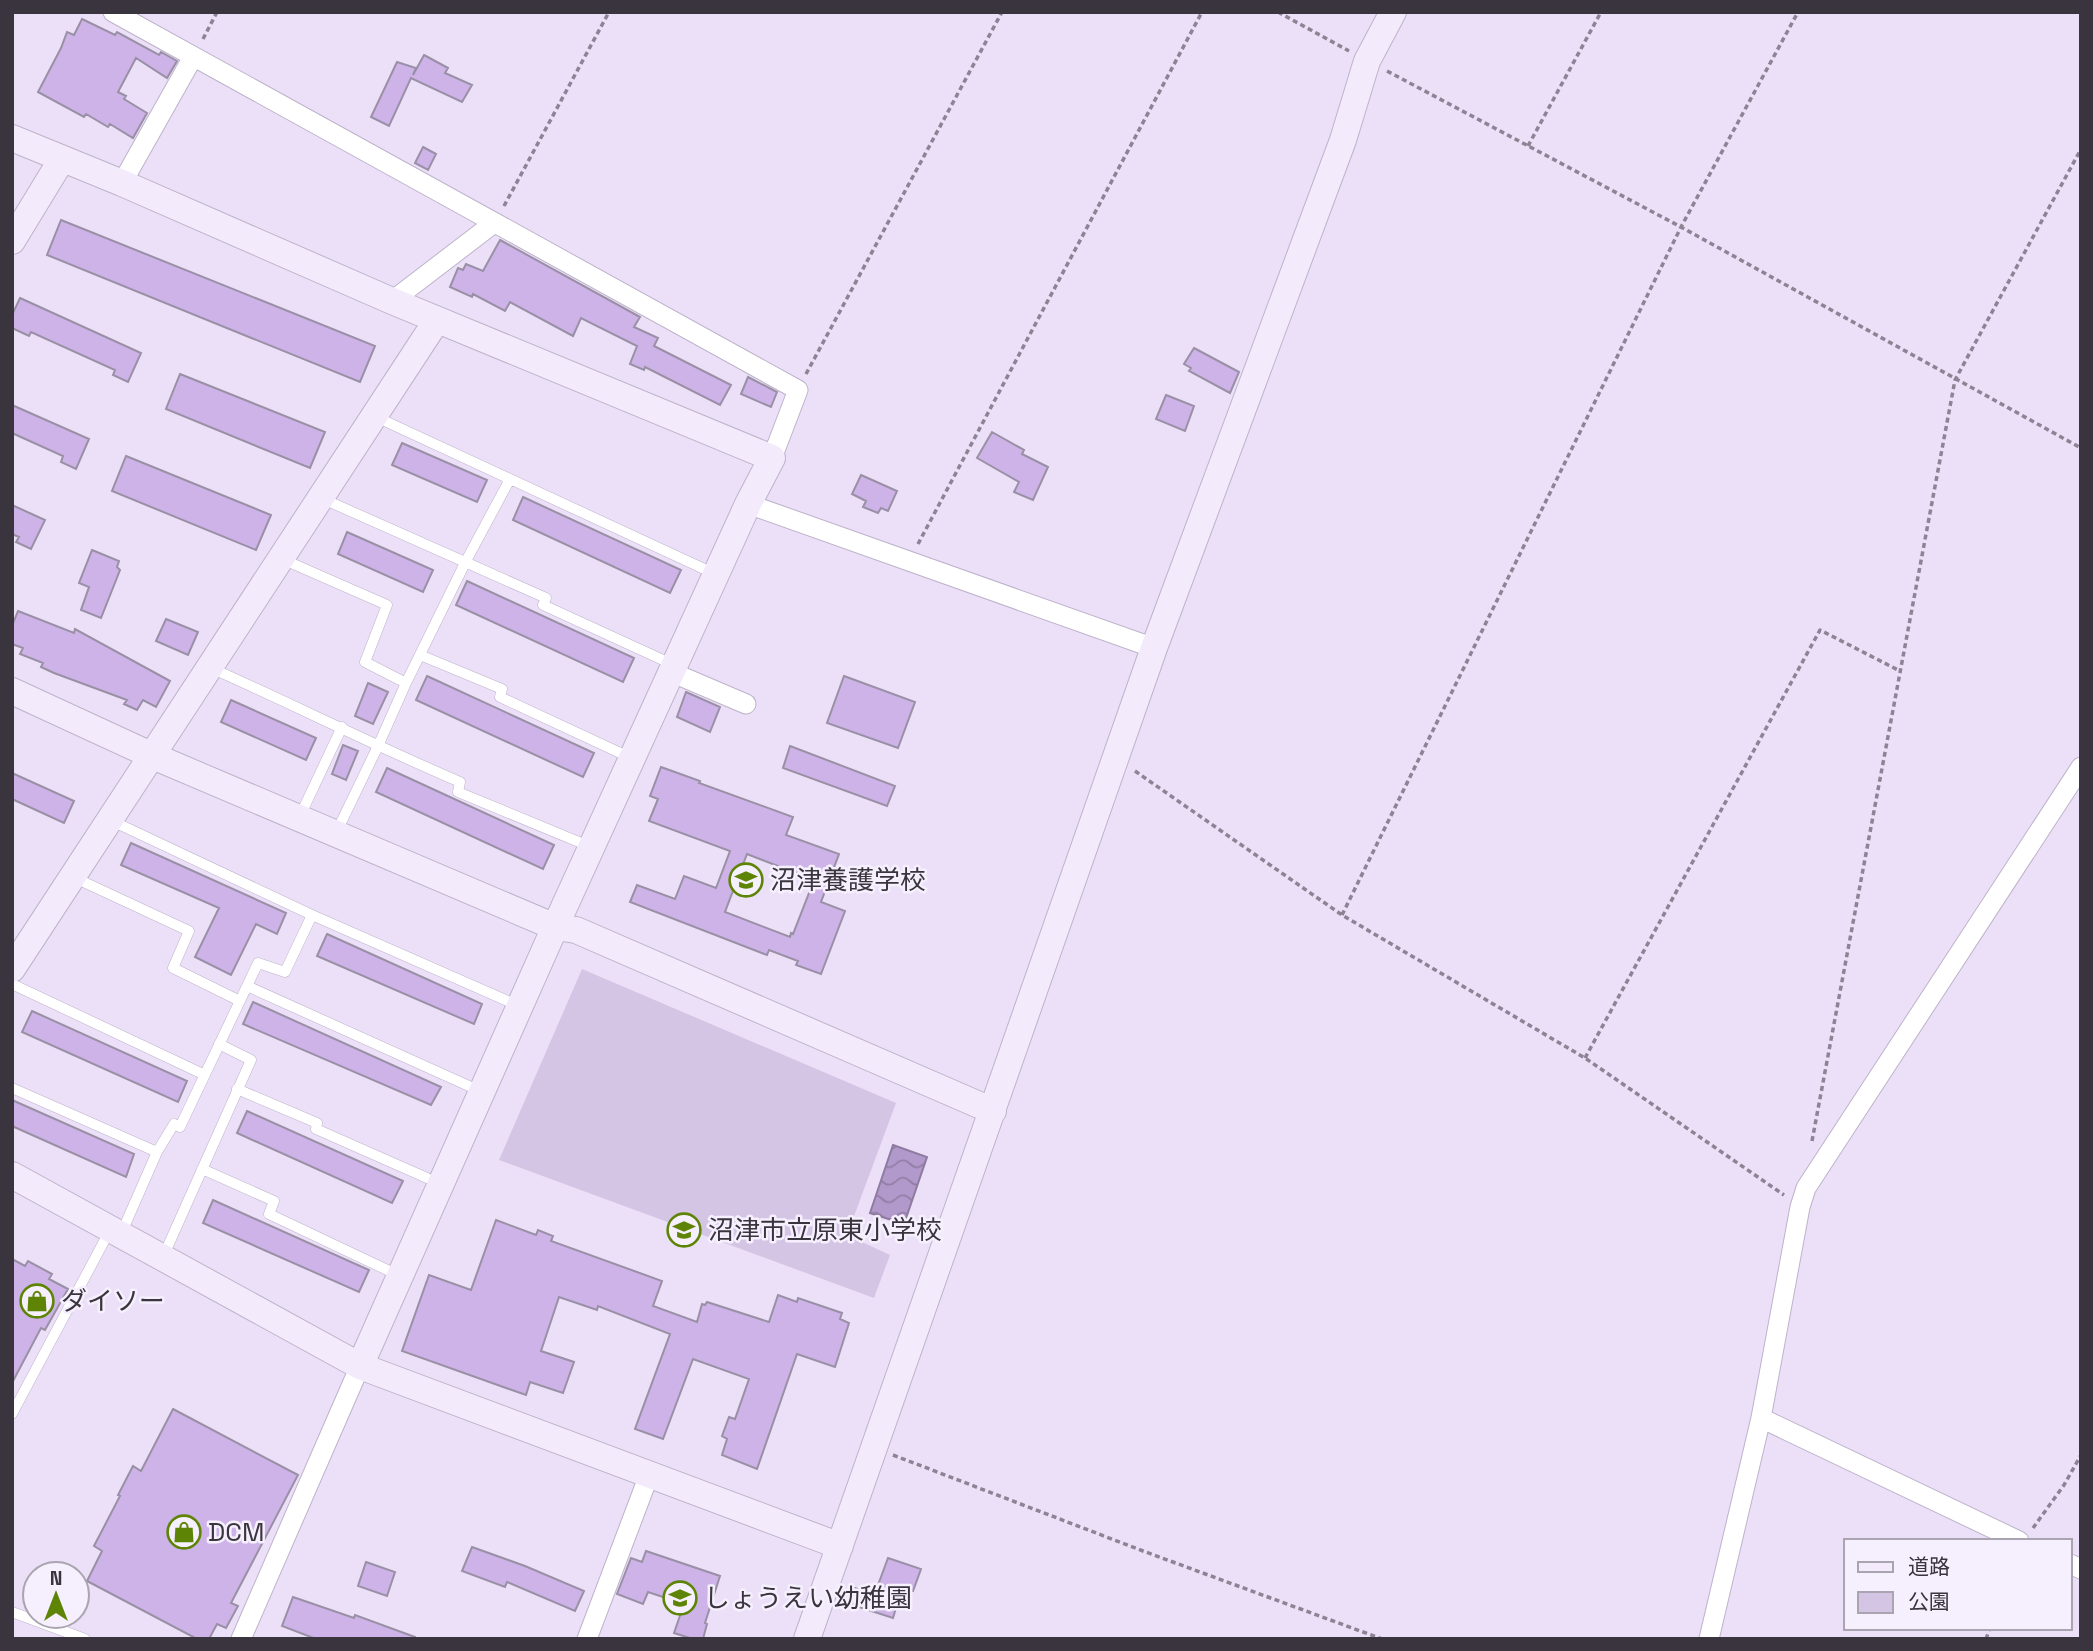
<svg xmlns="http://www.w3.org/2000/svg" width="2093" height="1651" viewBox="0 0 2093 1651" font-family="'Space Grotesk','Noto Sans JP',sans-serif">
	<defs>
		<pattern id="water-waves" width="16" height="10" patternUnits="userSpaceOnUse" patternTransform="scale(1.75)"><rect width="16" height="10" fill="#b299cb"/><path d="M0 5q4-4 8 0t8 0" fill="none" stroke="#927ea6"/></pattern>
	</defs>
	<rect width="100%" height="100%" fill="#ebe0f7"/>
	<path fill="#d5c5e5" d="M582,969L896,1103L847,1235L890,1255L874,1298L499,1160Z"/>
	<path fill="url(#water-waves)" stroke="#8e7ba0" stroke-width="2" d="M893,1145L927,1157L904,1224L870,1213Z"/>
	<path fill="#cdb3e7" stroke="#9a90a6" stroke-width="2" fill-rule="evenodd" d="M82,19L115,35L117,32L159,55L161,52L177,61L167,78L136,58L118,92L126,96L124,99L147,113L133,138L110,124L108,127L86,114L84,117L38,92L61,48L67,32L74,35Z
		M424,55L448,68L445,73L472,85L462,102L411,78L389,126L371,117L397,62L416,68L413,75Z
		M423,147L436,154L428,170L415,163Z
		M61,220L375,346L360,382L47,255Z
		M500,240L640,317L634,327L658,338L654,346L731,385L720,405L645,367L644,370L630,364L637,346L581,318L573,336L510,302L505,311L473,294L472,297L450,287L458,268L463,270L466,264L483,271Z
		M20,298L141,353L128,382L113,375L115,370L31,332L29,336L12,328V315Z
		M1194,348L1239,372L1230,393L1189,371L1191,368L1184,364Z
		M180,374L325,432L310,468L166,409Z
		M748,377L777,392L771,407L741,394Z
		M1166,395L1194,406L1185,431L1156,419Z
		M12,405L89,439L76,469L61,462L63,456L12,433Z
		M992,432L1024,450L1022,454L1048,467L1033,500L1014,492L1019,482L977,458Z
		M402,443L487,480L477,502L392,465Z
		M126,456L271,515L256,550L112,491Z
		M861,475L897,491L888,511L881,508L878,513L863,507L866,501L852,494Z
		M523,497L681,570L670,593L513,520Z
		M12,505L45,520L31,549L16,542L19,537L12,534Z
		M347,532L433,570L423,592L338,554Z
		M92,550L119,561L117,567L120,570L101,618L81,610L89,587L79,583Z
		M467,581L634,658L623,682L456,605Z
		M18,611L74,633L75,629L170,681L156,707L143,700L137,710L124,704L127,700L54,673L41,667L43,663L20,654L23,648L12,644V626Z
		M166,619L198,632L188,655L156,641Z
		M427,676L594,753L583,777L416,700Z
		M844,676L915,702L898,748L827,723Z
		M368,683L388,692L373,724L355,716Z
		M686,692L720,707L710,732L677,717Z
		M231,700L316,738L306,760L221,722Z
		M343,745L358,751L346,780L332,774Z
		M790,746L895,786L887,806L783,768Z
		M661,767L700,781L699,783L793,817L786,835L839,854L821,902L845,911L821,974L796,965L798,961L769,950L767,955L630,902L637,885L675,899L684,876L716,888L730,851L649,821L658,799L650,796ZM747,854L814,880L793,934L791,933L790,937L725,912Z
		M387,768L554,845L543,869L376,792Z
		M12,773L74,801L64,823L12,799Z
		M131,843L286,913L277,934L256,924L231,975L195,957L219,908L121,865Z
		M327,934L482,1004L474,1024L317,956Z
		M253,1002L441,1087L431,1105L243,1024Z
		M32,1011L187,1081L178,1102L22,1032Z
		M12,1100L134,1154L126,1177L12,1126Z
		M247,1111L403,1181L392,1203L237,1133Z
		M213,1200L369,1270L359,1292L203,1223Z
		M496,1220L536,1235L538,1230L553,1236L551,1241L662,1281L653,1306L697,1322L702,1304L705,1305L707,1302L769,1322L778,1295L797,1302L798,1298L842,1313L840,1319L849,1323L835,1367L797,1354L757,1469L722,1455L727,1439L722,1436L729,1417L735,1419L749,1379L693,1359L663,1439L635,1429L670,1334L598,1306L597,1310L559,1297L541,1351L574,1362L563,1393L530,1382L526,1395L402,1351L429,1275L471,1290Z
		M12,1259L25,1266L28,1261L52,1274L49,1279L68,1289L45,1330L41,1328L12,1383Z
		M173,1409L298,1475L231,1603L238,1606L226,1628L217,1624L209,1639H197L87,1581L102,1551L94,1546L120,1496L118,1495L133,1466L141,1471Z
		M472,1547L525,1566L584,1591L575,1611L507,1582L505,1587L462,1571Z
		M646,1551L720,1576L705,1623L707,1624L703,1639H693L674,1633L684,1604L648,1592L643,1604L617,1594L631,1558L642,1562Z
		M888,1558L921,1569L913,1591L902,1588L893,1618L850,1604L855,1588L871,1594L875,1584L878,1585Z
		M366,1562L395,1572L387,1596L358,1586Z
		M293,1597L354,1618L355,1615L415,1637V1639H316L282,1626Z"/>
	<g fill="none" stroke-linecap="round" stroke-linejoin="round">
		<defs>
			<path id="lane" d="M374,416L713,573
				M321,498L546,598L543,605L674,665
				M282,559L387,605L365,662L406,683L378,746L336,833
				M420,655L502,689L500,697L629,757
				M211,668C294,705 376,746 460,782L458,792L591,847
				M406,683L466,561L510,479
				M299,818L342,727
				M110,820L312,915
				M73,877L189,931L173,968L240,1001
				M12,984L205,1075
				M247,986L480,1091
				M12,1088L157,1152L174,1124L180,1127L258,963L285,972L312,915L519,1006
				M237,1089L317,1123L316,1129L427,1178
				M202,1169L274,1201L269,1214L400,1276
				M121,1234L157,1152
				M163,1257L251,1060L219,1044
				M12,1414L109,1232
				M12,1612L85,1639"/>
			<path id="street" d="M113,12L798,390L772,458
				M122,183L193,57
				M392,301L494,223
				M748,504L1154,648
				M671,672L746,704
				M1761,1418L2019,1541
				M2070,1564L2081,1569
				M241,1639L360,1366
				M587,1639L649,1475
				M1709,1639L1761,1418L1800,1207L1806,1188L2081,767"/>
			<path id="secondary" d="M12,138L122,183L392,301L772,458L748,504L555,927L360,1366
				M12,241L62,159
				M12,691L153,756L555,927L576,930L993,1111
				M12,969L437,320
				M12,1175L360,1366L840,1546
				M807,1639L1154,648L1343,140L1367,61L1393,12"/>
		</defs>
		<use href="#lane" stroke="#beb3ca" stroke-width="11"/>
		<use href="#street" stroke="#beb3ca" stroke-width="21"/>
		<use href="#secondary" stroke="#beb3ca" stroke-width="28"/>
		<path stroke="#8c8494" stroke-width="3.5" stroke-dasharray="5 3.5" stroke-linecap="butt" d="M1278,12L1349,51
			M203,39L217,12
			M1387,71L1681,227L2081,448
			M1528,146L1601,12
			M504,206L609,12
			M806,374L1002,12
			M918,544L1202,12
			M1135,771L1342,915L1585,1058L1784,1195
			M1342,915L1681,227L1798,12
			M1585,1058L1820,630L1900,671
			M1812,1141L1955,380L2081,149
			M893,1455L1143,1551L1382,1639
			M2033,1528L2064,1485L2081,1455
			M1986,1639L1990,1628"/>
		<use href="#lane" stroke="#fff" stroke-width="10"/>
		<use href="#street" stroke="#fff" stroke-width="19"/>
		<use href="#secondary" stroke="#f3eafc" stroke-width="26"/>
	</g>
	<defs>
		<symbol id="school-ring" viewBox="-11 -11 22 22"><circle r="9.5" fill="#f6effd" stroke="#5e8406" stroke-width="1.5"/><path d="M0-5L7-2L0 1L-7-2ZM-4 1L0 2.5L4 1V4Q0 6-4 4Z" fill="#5e8406"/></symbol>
		<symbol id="shop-ring" viewBox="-11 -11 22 22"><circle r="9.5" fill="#f6effd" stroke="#5e8406" stroke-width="1.5"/><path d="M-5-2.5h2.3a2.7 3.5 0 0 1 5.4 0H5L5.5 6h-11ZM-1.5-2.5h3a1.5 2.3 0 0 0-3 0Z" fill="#5e8406"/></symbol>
	</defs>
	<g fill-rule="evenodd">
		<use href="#school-ring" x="727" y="861" width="38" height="38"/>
		<use href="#school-ring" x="665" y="1211" width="38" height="38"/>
		<use href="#shop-ring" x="18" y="1282" width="38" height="38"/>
		<use href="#shop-ring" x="165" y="1513" width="38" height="38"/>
		<use href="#school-ring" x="661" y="1579" width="38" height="38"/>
	</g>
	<g text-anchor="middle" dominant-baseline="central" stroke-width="5" stroke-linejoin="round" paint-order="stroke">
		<g font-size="26" fill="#39343d" stroke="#f6effd" text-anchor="start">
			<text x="770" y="880">沼津養護学校</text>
			<text x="708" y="1230">沼津市立原東小学校</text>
			<text x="61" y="1301">ダイソー</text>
			<text x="208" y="1532">DCM</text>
			<text x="704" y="1598">しょうえい幼稚園</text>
		</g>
	</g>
	<rect width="2093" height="1651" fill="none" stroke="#39343d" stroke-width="28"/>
	<rect x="1844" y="1539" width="228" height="91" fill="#f6effd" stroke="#aaa4b0" stroke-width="2"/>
	<rect x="1858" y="1562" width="35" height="10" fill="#f3eafc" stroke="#aaa4b0" stroke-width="2"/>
	<text x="1908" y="1574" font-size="21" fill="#39343d">道路</text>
	<rect x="1858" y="1592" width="35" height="21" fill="#d5c5e5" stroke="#aaa4b0" stroke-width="2"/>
	<text x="1908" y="1609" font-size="21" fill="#39343d">公園</text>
	<g transform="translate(56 1595)"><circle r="33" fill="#f6effd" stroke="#aaa4b0" stroke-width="2"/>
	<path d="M0-5L12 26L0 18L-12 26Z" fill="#5e8406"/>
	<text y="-10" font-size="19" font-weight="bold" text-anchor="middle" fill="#39343d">N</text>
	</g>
</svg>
